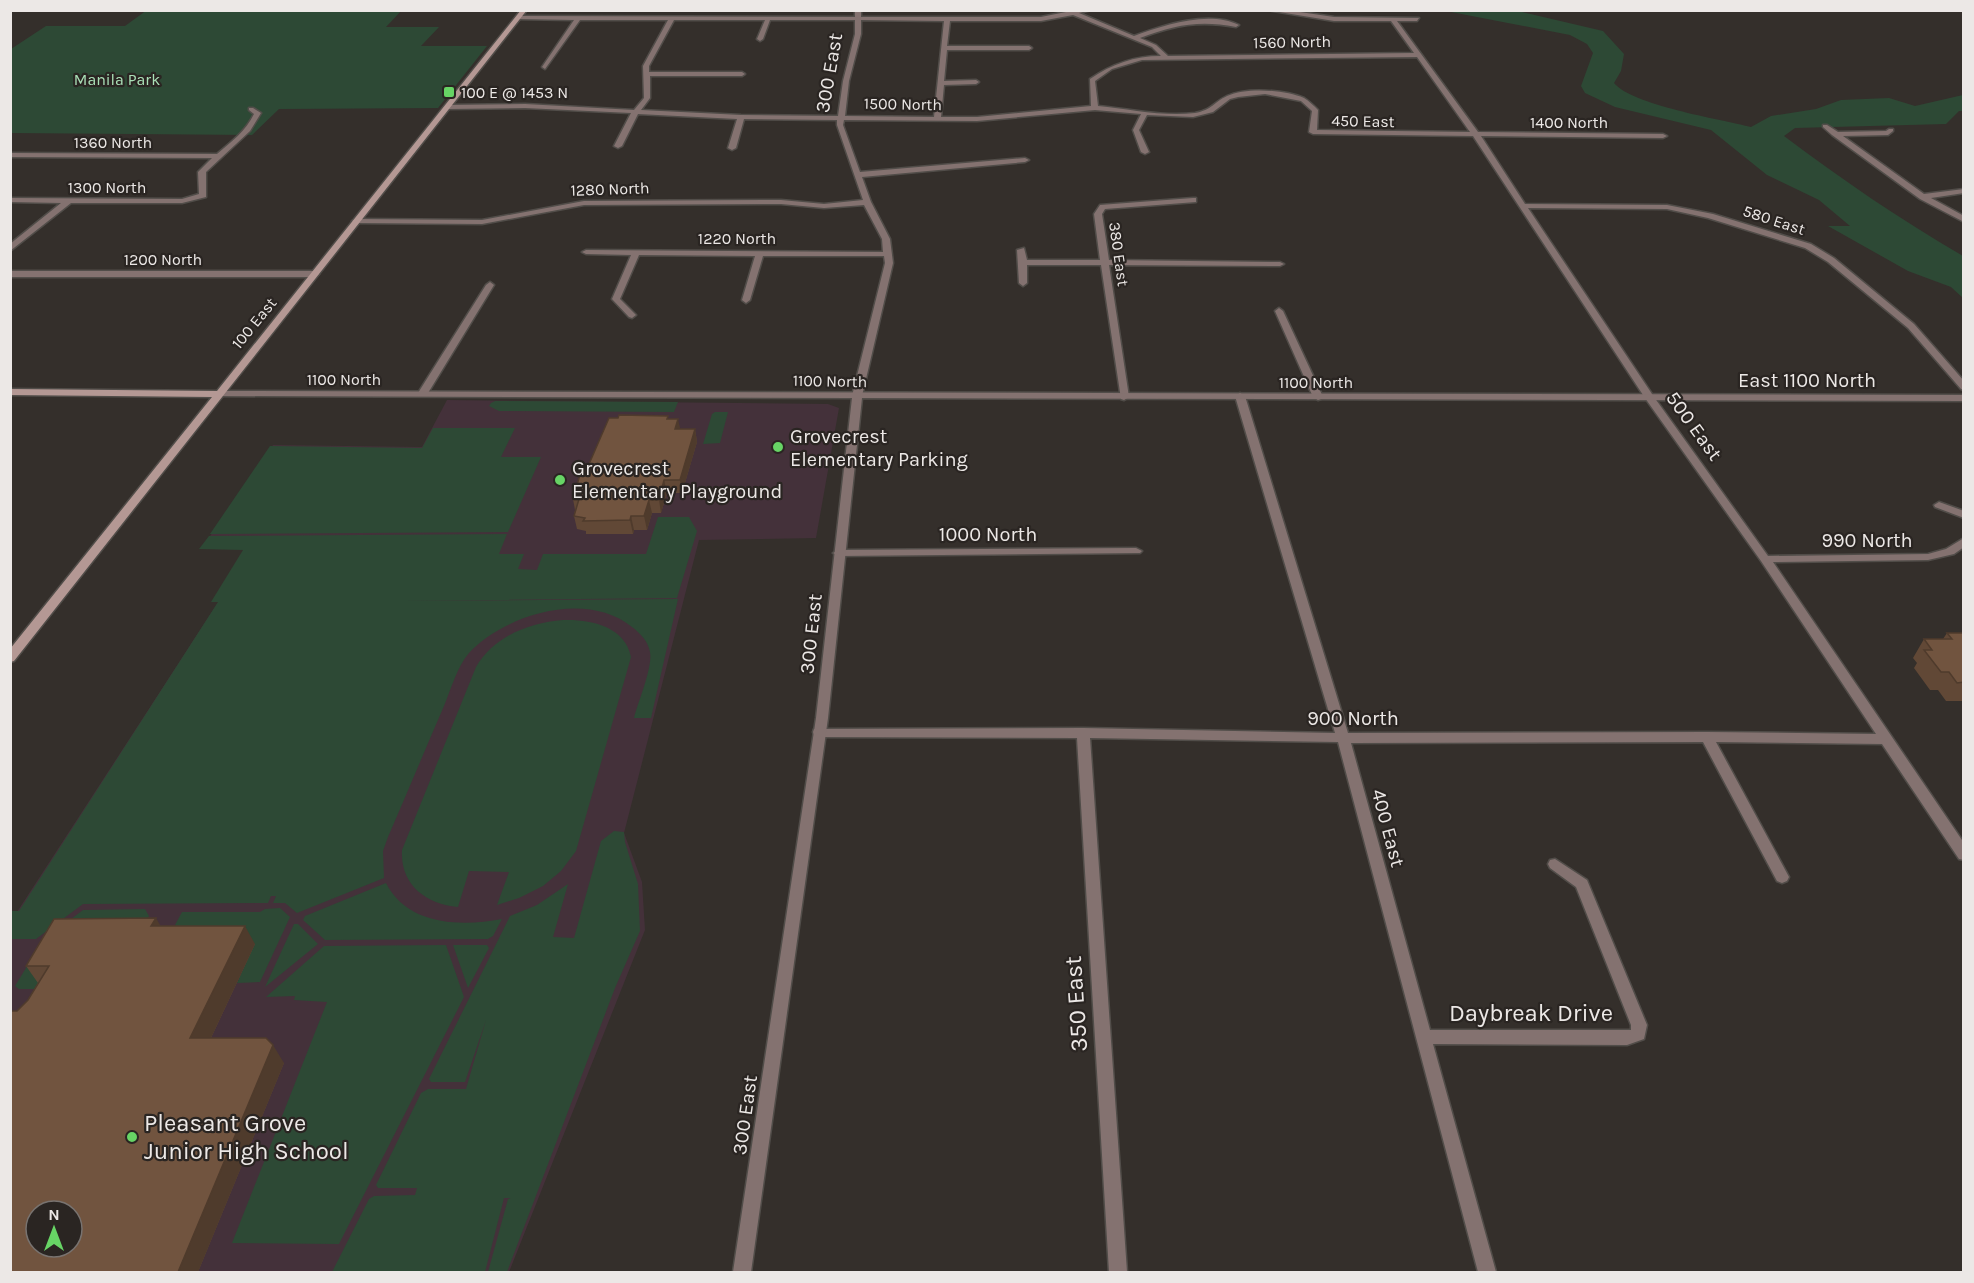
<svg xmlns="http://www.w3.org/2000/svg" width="1974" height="1283" viewBox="0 0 1974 1283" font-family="Karla,sans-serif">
	<rect width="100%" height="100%" fill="#342f2b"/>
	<path fill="#44313a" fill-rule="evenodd" d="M447,400L828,404L839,408L816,538L699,540L624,833L642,882L645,930L509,1272H11V912H17L217,604L287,543L206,542L273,445L422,447ZM36,1211H72V1247H36Z"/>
	<path fill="#2d4935" d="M147,10H402L386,27H439L421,46H487L438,108L279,109L252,135L11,133V49L46,26H125Z
		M1446,11H1518L1603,31L1624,54L1621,71L1614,83C1632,105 1719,119 1751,127L1771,116L1816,109L1841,100L1889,98L1915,106L1963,95V111H1959L1946,124L1795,128L1784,136C1841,179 1901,220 1963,256V298L1951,287L1908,271L1828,226H1850L1819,200L1767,175L1711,130L1615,107L1585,93L1581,86L1593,53L1587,44L1570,35Z
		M495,401L678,402L674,412L499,411L489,406L491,403Z
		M715,412H728L720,443L703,444L712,414Z
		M433,428H515L501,457H541L508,532L210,534L270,446L422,448Z
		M658,517H689L697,531L677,598L400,601L678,599L651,718H634C638,702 653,667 650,652C648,641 640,633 632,627C586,590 506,614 469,653C457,667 451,689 444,706C425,750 407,793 388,837L383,851L384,878L297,913L285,903H273L276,896H271L268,903L83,904L36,939H11V911H19L218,602H211L243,550L199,549L209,536L507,534L499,554H524L518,569L537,570L543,554H646Z
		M563,620C590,619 625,626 631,657L576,851L561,871L543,886L519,898L497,905L509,872L469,871L458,907C425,904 400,884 402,850L476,667C494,636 529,623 563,620Z
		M614,831L624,832L625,842L638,884L640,931L615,988L507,1272H488L508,1199L511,1198H504L485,1272H332L369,1199L374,1196L415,1195L417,1188H378L376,1185L421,1093L428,1089H466L486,1020L465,1082H431L429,1079L510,916L537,905L568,884L553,937L574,938L601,841Z
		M386,883C407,925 460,927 502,919L493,936L488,939L325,940L303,920L305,916Z
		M280,908L290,917L260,982L237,983L254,944H226L180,929L175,925L182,912H260L265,909Z
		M145,909L149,916L137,937L50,989H19L15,986L43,940L83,910Z
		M294,924H298L318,944L265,987Z
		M446,945L464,997L339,1244L232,1243L327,1002L294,1000L295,996L266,997L324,946Z
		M453,945H487L489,948L468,988Z"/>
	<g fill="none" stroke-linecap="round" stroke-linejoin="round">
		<defs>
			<path id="minor" d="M855,10H861V17H1041L1076,10H1091L1079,13L1134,36C1164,25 1209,10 1239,25L1236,27C1199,20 1175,25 1140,38L1156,45L1168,56L1414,53L1391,21H1334L1267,10H1286L1334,17L1419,18L1417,21H1397L1478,132L1663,134L1667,136L1663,138L1481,136L1525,204L1667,205L1713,214L1811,244L1834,258L1914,324L1964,381V390L1961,389L1908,328L1828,262L1805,248L1708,218L1667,209L1528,208L1654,397L1768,556L1928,554L1946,549L1964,538V547L1954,554L1928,560L1773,562L1964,843V860L1959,859L1882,744L1716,742L1789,877L1787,881L1782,883L1777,881L1703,742L1351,743L1430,1030H1631V1025L1576,887L1550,868L1548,864L1550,860L1555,859L1587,880L1647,1025L1644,1039L1627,1045L1433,1044L1496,1272H1478L1338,742L1090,738L1127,1272H1109L1077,738L819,737L814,735L813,732L814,729L1083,728L1335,733L1235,396L1240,393L1245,396L1348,733L1707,732L1876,734L1761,561L1645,398L1473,136L1313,134L1309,132L1312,111L1301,101L1265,94L1238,97L1230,99L1213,112L1193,117L1147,115L1139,130L1149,152L1145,154L1141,152L1133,130L1141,114L1095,110L977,121L844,120L843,125L860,172L1025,158L1029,160L1025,162L862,177L871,202L890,239L893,263L862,396L857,399L852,396L885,263L884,256H763L750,300L746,303L742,300L755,256L639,255L620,299L636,315L632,318L629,317L612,299L631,255L586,254L582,252L586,250L883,252L882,239L864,205L824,208L781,204L584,205L482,224L356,223L352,221L356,219L482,220L584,201L781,200L824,204L863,200L837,125V120L744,119L736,148L732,150L728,148L737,119L638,114L622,146L618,148L614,146L631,113L525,108L448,109L445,107L448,105L525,104L634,110L644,98L643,66L668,20H580L545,69L542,67L574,20L516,19L518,16L855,17ZM1073,15L1152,47L1161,56C1134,56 1112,64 1090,79L1091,106L977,117H941L944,85L976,84L979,82L976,80L944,81L947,50H1029L1032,48L1029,46H947L950,21H1041ZM674,20H765L757,39L760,41L763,39L770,20H855V34L843,81L838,116L741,115L641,110L650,98V76H742L745,74L742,72H649V66ZM861,20L944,21L934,117L845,116L849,81L861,34ZM1417,57L1470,132L1317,130L1318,110C1314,106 1309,101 1304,98C1285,90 1247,87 1227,96C1214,102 1212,110 1195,113C1164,117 1129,109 1098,106L1095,81L1112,69L1142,60Z
				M249,108H253L261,113L250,131L206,172V197L182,203H71L10,251V244L61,203L10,202V198L182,199L199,194L198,172L212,158L10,157V153L217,154C231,142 246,131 254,114L249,110Z
				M1823,125H1827L1838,132L1886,131L1889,129H1893V131L1888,135L1843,136L1924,194L1964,189V193L1931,198L1964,216V222L1920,199L1832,135L1823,127Z
				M1193,198H1196V202L1105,209L1102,214L1109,260L1280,262L1284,264L1280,266L1109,265L1129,397L1124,400L1121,399L1101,265H1027V283L1023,286L1019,283L1017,250L1024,248L1027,260H1100L1094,214L1100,205Z
				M10,271H315L319,274L315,277H10Z
				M490,282L494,285L428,393L426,395H420L418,393L486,285Z
				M1279,308L1283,311L1323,397L1321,399L1318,400L1313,397L1275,311Z
				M1939,502L1964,511V518L1935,507L1934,505Z
				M1136,548L1142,551L1140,553L839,556L833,553L839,550Z"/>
			<path id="tertiary" d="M218,391L1964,395V401L862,398L828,718L751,1272H733L816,718L852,398L215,396L213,394Z"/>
			<path id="secondary" d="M521,10H527L14,661L10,662V649L212,397L10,395V389L217,391Z"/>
		</defs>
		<use href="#minor" stroke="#514d49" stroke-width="3"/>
		<use href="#tertiary" stroke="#514d49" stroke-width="3"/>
		<use href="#secondary" stroke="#514d49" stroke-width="3"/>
		<use href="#minor" fill="#847270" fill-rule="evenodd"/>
		<use href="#tertiary" fill="#847270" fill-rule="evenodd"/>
		<use href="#secondary" fill="#b49894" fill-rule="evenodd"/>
	</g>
	<path fill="#614836" d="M669,419L680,429H695L697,442L682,493H667L661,513H652L647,530H634L633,534H586V531L577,529L574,516L575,510L573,499Z
		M1947,633H1964V701H1946L1938,690H1930L1914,668L1917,663L1913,658L1924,639H1943Z
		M161,926L255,944L211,1038L284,1063L198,1272H10L17,1011L28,1000L38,983L26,966Z"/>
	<path fill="#4f3b2c" d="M678,419L681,432L675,429Z
		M695,429L697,442L682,493L680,480Z
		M664,480L667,493L661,513L659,500Z
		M649,500L652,513L647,530L644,516Z
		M631,516L634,530L633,534L630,520Z
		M156,918L167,937L151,926Z
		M245,926L255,944L202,1057L190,1038Z
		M273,1045L284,1063L198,1272H178Z"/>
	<path fill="#71543f" stroke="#4f3b2c" stroke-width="1.5" fill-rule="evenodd" d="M619,415L668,416L667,419H678L675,429H695L680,480H664L659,500H649L644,516H631L630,520L583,521L585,518L574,516L579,499H573L581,471H586L609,418H618Z
		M1947,633H1964V682L1957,683L1949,672H1941L1924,650H1932L1924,639H1952Z
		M156,918L151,926H245L190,1038H266L273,1045L178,1272H10V1011H17L28,1000L49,966H26L54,919ZM36,1211H72V1247H36Z"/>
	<g fill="#67d465" stroke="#2a2522" stroke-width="2">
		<rect x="443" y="86" width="12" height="12" rx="3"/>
		<circle cx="778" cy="447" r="6"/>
		<circle cx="560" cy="480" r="6"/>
		<circle cx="132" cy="1137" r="6"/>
	</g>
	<g text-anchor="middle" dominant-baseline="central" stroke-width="4.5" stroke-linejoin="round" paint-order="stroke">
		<g font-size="16" fill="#ece8e6" stroke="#2a2522">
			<text transform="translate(1292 42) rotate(-1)">1560 North</text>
			<text transform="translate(903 104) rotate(1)">1500 North</text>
			<text transform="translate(1363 121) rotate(1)">450 East</text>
			<text x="1569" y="122">1400 North</text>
			<text x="113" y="142">1360 North</text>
			<text x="107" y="187">1300 North</text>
			<text transform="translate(610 189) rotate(-2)">1280 North</text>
			<text transform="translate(1774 220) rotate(18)">580 East</text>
			<text x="737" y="238">1220 North</text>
			<text transform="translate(1119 254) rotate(82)">380 East</text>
			<text x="163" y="259">1200 North</text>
			<text transform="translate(254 323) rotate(-51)">100 East</text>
			<text x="344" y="379">1100 North</text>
			<text transform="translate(830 381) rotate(1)">1100 North</text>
			<text x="1316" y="382">1100 North</text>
		</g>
		<g font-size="16" fill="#aae0b7" stroke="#2a2522">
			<text x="117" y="79">Manila Park</text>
		</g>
		<g font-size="16" fill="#ece8e6" stroke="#2a2522" text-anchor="start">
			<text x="461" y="92">100 E @ 1453 N</text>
		</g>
		<g font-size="20" fill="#ece8e6" stroke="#2a2522">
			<text transform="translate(829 73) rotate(-80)">300 East</text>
			<text x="1807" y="380">East 1100 North</text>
			<text transform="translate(1694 426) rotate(54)">500 East</text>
			<text x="988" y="534">1000 North</text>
			<text x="1867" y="540">990 North</text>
			<text transform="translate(811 634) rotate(-84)">300 East</text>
			<text x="1353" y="718">900 North</text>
			<text transform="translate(1388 828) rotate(75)">400 East</text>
			<text transform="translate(745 1115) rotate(-82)">300 East</text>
		</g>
		<g font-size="20" fill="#ece8e6" stroke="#2a2522" text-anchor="start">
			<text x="790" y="436">Grovecrest<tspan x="790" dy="23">Elementary Parking</tspan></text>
			<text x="572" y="468">Grovecrest<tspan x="572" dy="23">Elementary Playground</tspan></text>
		</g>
		<g font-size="24" fill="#ece8e6" stroke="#2a2522">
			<text transform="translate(1076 1004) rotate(-94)">350 East</text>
			<text x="1531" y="1013">Daybreak Drive</text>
		</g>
		<g font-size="24" fill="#ece8e6" stroke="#2a2522" text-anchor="start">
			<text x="144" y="1123">Pleasant Grove<tspan x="144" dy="28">Junior High School</tspan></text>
		</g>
	</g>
	<rect width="1974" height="1283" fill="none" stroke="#ece8e6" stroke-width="24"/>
	<g transform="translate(54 1229)"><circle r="28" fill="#2a2522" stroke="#787370" stroke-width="1.5"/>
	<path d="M0-4.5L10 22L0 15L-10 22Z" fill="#67d465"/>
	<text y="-9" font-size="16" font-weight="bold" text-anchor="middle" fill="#ece8e6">N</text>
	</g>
</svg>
